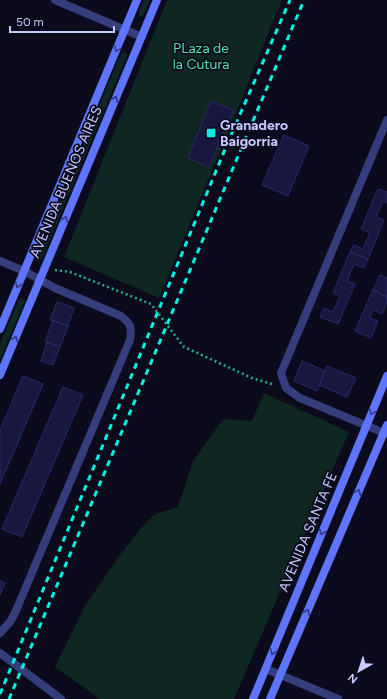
<svg xmlns="http://www.w3.org/2000/svg" width="387" height="699" viewBox="0 0 387 699" font-family="Figtree,sans-serif">
	<rect width="100%" height="100%" fill="#0b0b1d"/>
	<path fill="#0e2722" d="M144,0H150L143,16L140,17L139,15V10Z
		M167,0H282L236,113L159,298L64,257Z
		M124,52L128,55L126,58L43,256L41,260L38,261L36,259L37,255L119,58L122,53Z
		M21,298L25,301L0,360V344L19,299Z
		M264,393L349,432L234,699H100L55,667L86,604L119,556L143,526L155,514L178,507L193,461L223,419L252,421Z"/>
	<path fill="#18173e" stroke="#2a286b" d="M211,101L233,110L209,167L188,158Z
		M284,135L309,146L288,196L262,185Z
		M378,189L387,192V203L383,201L376,217L384,220L368,259L350,252L354,245L363,249L370,233L361,229Z
		M350,252L368,259L364,268L354,264L347,281L355,284L338,324L320,317L324,308L333,312L340,296L333,293Z
		M380,275L387,278V297L373,290Z
		M373,290L387,297V302L382,314L373,310L370,318L378,321L371,338L355,331Z
		M57,302L74,308L68,326L50,320Z
		M53,320L68,326L60,347L45,342Z
		M47,342L60,347L53,365L41,361Z
		M302,361L325,371L317,391L294,381Z
		M327,366L356,378L347,397L319,385Z
		M23,376L43,384L0,484V430Z
		M63,387L83,395L22,537L2,529Z
		M0,581L5,583L0,595Z"/>
	<g fill="none" stroke-linecap="round" stroke-linejoin="round">
		<path stroke="#2ab091" stroke-width="2.5" stroke-dasharray="2 3" stroke-linecap="butt" d="M55,270L70,272L151,304L184,347L252,378L275,385"/>
		<path stroke="#353e7d" stroke-width="8" d="M55,0L142,37
			M387,120L281,373L286,388L300,398L387,434
			M0,261L24,271L55,288L121,316C131,324 132,327 130,340L15,613L10,622L0,633
			M0,653L61,699
			M266,669L338,699"/>
		<path stroke="#5e75ff" stroke-width="8" d="M0,329L137,0
			M0,375L157,0
			M253,699L387,376
			M270,699L387,425"/>
		<path stroke="#00f2e1" stroke-width="3" stroke-dasharray="6 5" stroke-linecap="butt" d="M0,694L228,142L290,0
			M9,699L304,0"/>
	</g>
	<defs><path id="oneway-chevron" d="M-2-3.5L2.5 0L-2 3.5" fill="none" stroke-width="1.6" stroke-linecap="round" stroke-linejoin="round"/></defs>
	<g stroke="#303b83">
		<use href="#oneway-chevron" transform="translate(117 49) rotate(113)"/>
		<use href="#oneway-chevron" transform="translate(115 99) rotate(-67)"/>
		<use href="#oneway-chevron" transform="translate(65 219) rotate(-67)"/>
		<use href="#oneway-chevron" transform="translate(18 285) rotate(113)"/>
		<use href="#oneway-chevron" transform="translate(15 339) rotate(-67)"/>
		<use href="#oneway-chevron" transform="translate(372 412) rotate(112)"/>
		<use href="#oneway-chevron" transform="translate(358 492) rotate(-67)"/>
		<use href="#oneway-chevron" transform="translate(322 532) rotate(113)"/>
		<use href="#oneway-chevron" transform="translate(307 612) rotate(-67)"/>
		<use href="#oneway-chevron" transform="translate(273 652) rotate(113)"/>
	</g>
	<rect fill="#00f2e1" stroke="#0b0b1d" stroke-width="1.5" x="206" y="128" width="10" height="10" rx="2"/>
	<g text-anchor="middle" dominant-baseline="central" stroke-width="3.5" stroke-linejoin="round" paint-order="stroke">
		<g font-size="14" fill="#52e0a4" stroke="#0b0b1d">
			<text x="201" y="48">PLaza de<tspan x="201" dy="16">la Cutura</tspan></text>
		</g>
		<g font-size="14" font-weight="bold" fill="#c7caff" stroke="#0b0b1d" text-anchor="start">
			<text x="220" y="125">Granadero<tspan x="220" dy="16">Baigorria</tspan></text>
		</g>
		<g font-size="14" fill="#c7caff" stroke="#0b0b1d">
			<text transform="translate(66 182) rotate(-67)">AVENIDA BUENOS AIRES</text>
			<text transform="translate(308 532) rotate(-67)">AVENIDA SANTA FE</text>
		</g>
	</g>
	<g transform="translate(359 671) rotate(219)" stroke="#0b0b1d" stroke-width="3" paint-order="stroke">
	<path d="M0-3L7 15L0 10L-7 15Z" fill="#c7caff"/>
	<text y="-6" font-size="11" font-weight="bold" text-anchor="middle" fill="#c7caff">N</text>
	</g>
	<path d="M10 26v6h104v-6" fill="none" stroke="#c7caff" stroke-width="2"/>
	<text x="16" y="26" font-size="12" fill="#c7caff" stroke="#0b0b1d" stroke-width="3" paint-order="stroke">50 m</text>
</svg>
